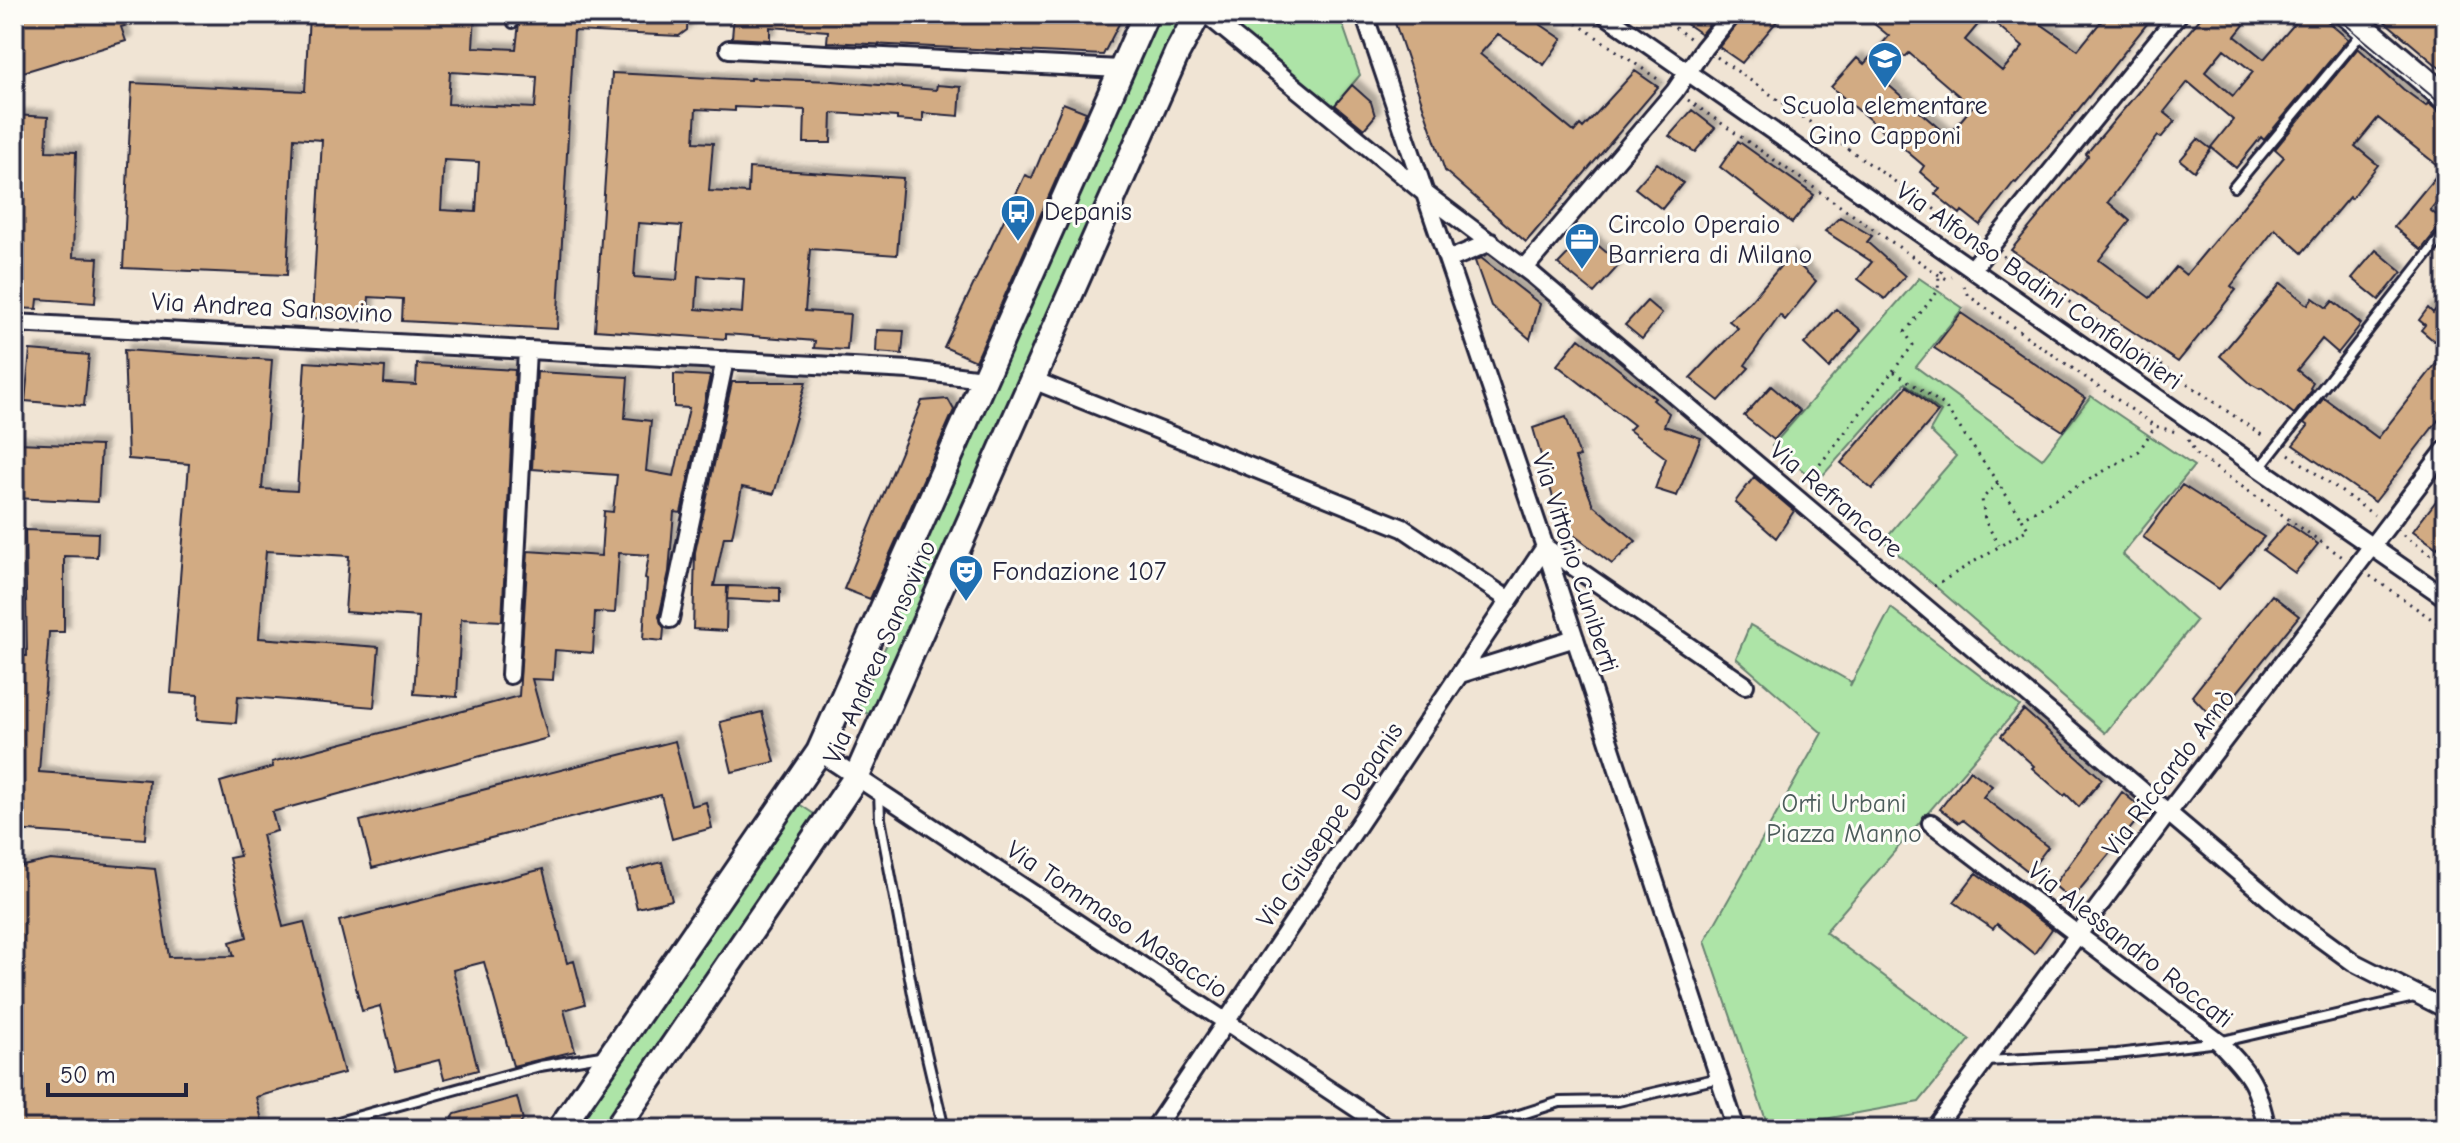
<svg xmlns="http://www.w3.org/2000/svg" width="2460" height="1143" viewBox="0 0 2460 1143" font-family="'Comic Neue',sans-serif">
	<defs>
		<filter id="shadow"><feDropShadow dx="5.5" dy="-5.5" stdDeviation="2" flood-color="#0004"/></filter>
	</defs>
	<rect width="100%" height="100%" fill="#f0e4d4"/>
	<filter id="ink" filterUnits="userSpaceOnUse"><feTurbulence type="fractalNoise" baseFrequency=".0125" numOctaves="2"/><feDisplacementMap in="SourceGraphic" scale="16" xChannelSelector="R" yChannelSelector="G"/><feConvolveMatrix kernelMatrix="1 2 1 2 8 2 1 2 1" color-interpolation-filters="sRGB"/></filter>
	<g filter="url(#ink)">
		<path fill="#ade4a7" stroke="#688371" stroke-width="2" d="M1155,14H1181L871,715L857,709L890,637L903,584Z
			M1225,14H1339L1360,75L1331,110L1223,16Z
			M1919,278L1963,308L1916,367L2042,459L2091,396L2194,466L2122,554L2196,621L2105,733L1883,541L1956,456L1930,431L1941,412L1905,383L1817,482L1772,446Z
			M1891,608L2020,706L1825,932L1970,1040L1919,1102L1769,1129L1705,941L1822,733L1736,658L1750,625L1851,682L1850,686Z
			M796,802L814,814L600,1129H573Z"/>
		<path fill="#d2ab83" stroke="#22223b" stroke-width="2" fill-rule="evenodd" filter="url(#shadow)" d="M14,14H151V18L121,27L126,41L20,73L14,51Z
			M309,14H475L473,47L516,49L520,14H688L687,30L679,36L574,31L557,329L402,321L403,299L369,297L367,321L312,318L322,140L294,138L287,275L123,268L132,83L305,91ZM450,72L537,77L535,108L448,104ZM444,160L479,162L476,212L441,210Z
			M734,14H934L1044,20L1045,14H1124L1103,55L827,42L828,31L770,27V40L732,38Z
			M1392,14H1525L1562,39L1544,65L1498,34L1480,54L1574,132L1580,125L1583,128L1635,71L1658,87L1526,242L1445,171Z
			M1672,14H1718L1701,34Z
			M1743,14H1783L1742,63L1719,47L1740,21Z
			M1862,14H2049L2041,24L2078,50L2107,14H2155L2062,130L2016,183L2014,182L1980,225L1962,211L1960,214L1935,194L1940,189L1920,172L1924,166L1831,87L1857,58L1864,64L1889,36ZM1986,15L2023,47L2002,71L1965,40ZM1900,53L1905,57L1909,53L1972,107L1948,136L1879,77Z
			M2204,14H2248L2241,22L2244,25L2235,36L2264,59L2303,14H2319L2348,39L2264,140L2261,137L2236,168L2211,147L2233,120L2188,82L2164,112L2175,121L2161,138L2158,136L2108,202L2130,221L2099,260L2150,298L2176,267L2186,275L2284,157L2275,149L2358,48L2403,89L2426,106L2428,103L2446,118V190L2430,210L2444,221L2421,250L2394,227L2442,169L2378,118L2355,146L2378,165L2351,199L2349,197L2302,253L2275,229L2231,286L2236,290L2178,362L2011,250L2088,156L2086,154ZM2224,49L2253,72L2233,96L2205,72Z
			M2376,14H2437L2446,22V73Z
			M612,73L750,80V78L833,81L936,90L937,85L961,87L959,116L923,113V122L897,120V117L832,113L831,143H804L805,110L735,107V111L696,109L694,142L713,143L709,191L748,193L749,168L903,178L897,255L810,249L805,311L850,314L847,350L814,348L815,341L726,334V339L595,330ZM638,223L682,226L677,280L634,277ZM698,276L744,279L742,313L696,309Z
			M1352,85L1371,102L1375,116L1364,129L1335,105Z
			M1063,103L1086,112L976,361L944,347L1025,175L1032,178Z
			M1692,110L1715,128L1695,152L1669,136Z
			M14,115L48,117L46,151L76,152L73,257L98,258L95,303L38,299L37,309L14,308Z
			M2198,139L2211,149L2194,171L2180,160Z
			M1738,141L1814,195L1792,223L1720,167Z
			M1657,163L1683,183L1662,209L1635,188Z
			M1840,217L1872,236L1867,242L1905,276L1885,299L1858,279L1872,262L1825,231Z
			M1586,235L1620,264L1594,293L1558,264Z
			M2376,250L2402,272L2379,300L2352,278Z
			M1789,256L1816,281L1785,320L1780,315L1745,365L1749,368L1719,401L1690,378L1738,328L1729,321L1750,302Z
			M1481,258L1540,304L1530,339L1491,306L1475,261Z
			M2281,283L2308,305L2313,298L2327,308L2333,301L2361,324L2338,353L2322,339L2297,370L2313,383L2310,388L2312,390L2294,414L2261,388L2260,389L2251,384L2220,356Z
			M2446,297V351L2421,330L2425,325L2419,320L2428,308L2433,313Z
			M1647,301L1662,314L1642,339L1625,325Z
			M1836,309L1861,330L1829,368L1804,344Z
			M1961,313L2085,398L2063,431L1934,348Z
			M877,330L904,331L902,354L876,352Z
			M1579,338L1655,398L1653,400L1669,413L1664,426L1701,438L1677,496L1655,489L1666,458L1629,430L1634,425L1557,365Z
			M30,350L89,355L84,406L25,401Z
			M124,350L272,360L262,489L297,491L305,362L385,367L384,383L416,385L417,364L515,370L502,621L461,619L457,697L414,694L419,617L345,612L349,556L266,551L259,638L379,647L374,707L238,696L236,723L197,720L198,695L171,693L189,464L128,459Z
			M2446,351V410L2375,502L2293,445L2308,426L2304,423L2324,398L2378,438Z
			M537,372L628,377L625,418L651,421L646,471L674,476L689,408L674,407V374L710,376L681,513L674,512L669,572L659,617L664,628L663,641L643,639L647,579L645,578L649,555L619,553L615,613L595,612L593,653L555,650L553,680L532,679L548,738L272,812L277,831L262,835L283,927L304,922L344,1073L256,1097L263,1124L245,1129H14V868L51,860L155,869L169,957L234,956L230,942L247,937L229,858L240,856L220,782L273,767L272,762L519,696L528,551L601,556L604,511L613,512L617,475L532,469Z
			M732,382H806L774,494L742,487L732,537H724L714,586H727L726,631L693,629L695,552Z
			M1771,386L1800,411L1774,440L1744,416Z
			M1907,386L1938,412L1872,489L1841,463Z
			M948,399L954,410L870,599L844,589L922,401Z
			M1566,417L1580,457L1575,458L1593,505L1636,541L1612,564L1563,527L1557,501H1554L1533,428Z
			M15,443L101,446L98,502L14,498Z
			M1754,477L1794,511L1776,538L1735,502Z
			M2182,485L2264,537L2219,589L2143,537Z
			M2446,488V536L2437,548L2413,531Z
			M2287,523L2318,544L2295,573L2263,550Z
			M25,530L98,533L97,557L64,556V632H49L39,772L149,780L145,839L14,830V656H27Z
			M728,586L780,588V602L727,599Z
			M2272,595L2299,616L2215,720L2192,696Z
			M2024,710L2102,779L2079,807L2066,794L2064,796L2032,768L2034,766L2001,736Z
			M762,712L775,762L732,772L720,722Z
			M675,741L691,806L706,802L712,828L672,839L661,795L372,868L360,821Z
			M1970,770L1992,786L1983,797L2048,847L2029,872L1963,820L1959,823L1940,809Z
			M2122,792L2145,811L2071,900L2054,885Z
			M662,862L672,900L637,908L628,871Z
			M543,869L567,963L574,961L585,1004L564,1010L575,1051L513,1066L484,962L453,970L478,1070L444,1079L439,1060L396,1071L380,1006L362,1011L339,921Z
			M1976,873L2052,929L2034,954L1997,924L1993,929L1954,902Z
			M517,1097L523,1120L517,1129H445L455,1114Z"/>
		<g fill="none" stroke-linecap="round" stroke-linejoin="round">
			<defs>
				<path id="lane" d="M513,23V14
					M2234,187L2362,33
					M2260,468L2446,231
					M879,791L880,819L916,1010L944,1129
					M1986,1061L2117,1054L2219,1042L2414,997
					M313,1129L540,1066L607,1055
					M1475,1129L1560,1102L1618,1101L1719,1078"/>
				<path id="street" d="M1206,14L1427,195L1533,275L2290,916L2353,962L2446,1009
					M1364,14L1545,547L1736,1129
					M1604,14L2446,598
					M729,49L1120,69
					M1448,260L1491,242
					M1525,268L1675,91L1704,48L1732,14
					M1972,269L2179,14
					M14,323L910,370L983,379
					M1033,380L1403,528L1509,600
					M670,619L725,360
					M1460,674L1575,638
					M510,675L527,350
					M819,752L1388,1129
					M1931,823L2219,1042C2251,1075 2257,1083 2267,1129
					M1154,1129L1545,547L1745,685
					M1934,1129L2168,813L2446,449"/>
				<path id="secondary" d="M2347,14L2446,98
					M560,1129L819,752L1146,14
					M616,1129L857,776L1177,53L1198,14"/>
			</defs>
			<use href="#lane" stroke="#22223b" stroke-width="14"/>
			<use href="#street" stroke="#22223b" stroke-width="22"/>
			<use href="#secondary" stroke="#22223b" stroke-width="30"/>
			<path stroke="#22223b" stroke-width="3" stroke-dasharray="2 6" stroke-linecap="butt" d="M1563,14L1662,82
				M1655,14L1691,39
				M1717,57L1977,239
				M1688,100L1939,275L1947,279L1952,277
				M2003,256L2266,438
				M1964,286L1969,296L2155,426L2176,432
				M1893,371L1913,345L1905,332L1938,291L1939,275L1944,269
				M2188,440L2197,455L2344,558
				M2289,454L2374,515
				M1810,477L1893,371L1944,405L2022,518
				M1998,483L1982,499L1985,521L1999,545
				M2403,535L2446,565
				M2370,576L2446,629
				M1934,586L2028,529L2022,518L2139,451L2155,426"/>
			<use href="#lane" stroke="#fdfcf7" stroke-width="8"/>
			<use href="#street" stroke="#fdfcf7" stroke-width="16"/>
			<use href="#secondary" stroke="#fdfcf7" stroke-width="24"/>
			<path stroke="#22223b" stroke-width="2" d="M2333,14L2446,108"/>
		</g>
	</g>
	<defs>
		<symbol id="school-pin" viewBox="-11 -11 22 30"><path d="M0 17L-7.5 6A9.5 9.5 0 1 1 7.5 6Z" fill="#1f6fb2" stroke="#fdfcf7"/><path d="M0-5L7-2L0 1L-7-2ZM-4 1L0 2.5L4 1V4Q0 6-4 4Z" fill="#fff"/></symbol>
		<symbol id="bus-pin" viewBox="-11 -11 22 30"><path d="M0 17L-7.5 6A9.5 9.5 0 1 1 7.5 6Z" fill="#1f6fb2" stroke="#fdfcf7"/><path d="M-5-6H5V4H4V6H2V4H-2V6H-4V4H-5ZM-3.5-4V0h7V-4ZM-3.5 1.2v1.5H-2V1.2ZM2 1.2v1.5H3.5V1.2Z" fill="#fff"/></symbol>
		<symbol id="office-pin" viewBox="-11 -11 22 30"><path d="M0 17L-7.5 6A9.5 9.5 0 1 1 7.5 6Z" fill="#1f6fb2" stroke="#fdfcf7"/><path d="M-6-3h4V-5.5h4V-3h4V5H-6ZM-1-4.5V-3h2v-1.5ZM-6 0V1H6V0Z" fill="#fff"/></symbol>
		<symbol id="theatre-pin" viewBox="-11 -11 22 30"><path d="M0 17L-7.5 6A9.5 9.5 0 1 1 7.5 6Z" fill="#1f6fb2" stroke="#fdfcf7"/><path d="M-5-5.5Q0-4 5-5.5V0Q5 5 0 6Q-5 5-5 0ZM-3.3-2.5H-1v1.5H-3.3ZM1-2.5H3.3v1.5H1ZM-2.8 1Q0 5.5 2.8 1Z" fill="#fff"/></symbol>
	</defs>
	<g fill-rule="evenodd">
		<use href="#school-pin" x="1865" y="39" width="40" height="54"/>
		<use href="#bus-pin" x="998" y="192" width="40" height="54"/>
		<use href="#office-pin" x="1562" y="220" width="40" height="54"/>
		<use href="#theatre-pin" x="946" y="552" width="40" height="54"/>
	</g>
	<g text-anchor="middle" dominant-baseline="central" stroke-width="6" stroke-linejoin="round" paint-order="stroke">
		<g font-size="26" fill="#22223b" stroke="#fdfcf7" text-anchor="start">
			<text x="1885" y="106" text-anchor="middle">Scuola elementare<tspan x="1885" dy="30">Gino Capponi</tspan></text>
			<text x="1044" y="212">Depanis</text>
			<text x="1608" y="225">Circolo Operaio<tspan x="1608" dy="30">Barriera di Milano</tspan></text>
			<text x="992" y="572">Fondazione 107</text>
		</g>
		<g font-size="26" fill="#22223b" stroke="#fdfcf7">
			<text transform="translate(2039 286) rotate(35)">Via Alfonso Badini Confalonieri</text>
			<text transform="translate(272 308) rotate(3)">Via Andrea Sansovino</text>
			<text transform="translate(1836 500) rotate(40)">Via Refrancore</text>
			<text transform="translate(1575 563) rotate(72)">Via Vittorio Cuniberti</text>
			<text transform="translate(880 652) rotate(-66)">Via Andrea Sansovino</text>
			<text transform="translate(2169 773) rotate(-53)">Via Riccardo Arnò</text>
			<text transform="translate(1330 825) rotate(-56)">Via Giuseppe Depanis</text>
			<text transform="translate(1117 920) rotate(34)">Via Tommaso Masaccio</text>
			<text transform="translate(2130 945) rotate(38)">Via Alessandro Roccati</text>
		</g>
		<g font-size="26" fill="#4c5c5b" stroke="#fdfcf7">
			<text x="1844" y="804">Orti Urbani<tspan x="1844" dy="30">Piazza Manno</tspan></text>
		</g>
	</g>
	<rect width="2460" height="1143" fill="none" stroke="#fdfcf7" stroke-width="48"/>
	<rect x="24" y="24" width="2412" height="1095" fill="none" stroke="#22223b" stroke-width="3" filter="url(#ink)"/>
	<path d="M48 1083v12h138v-12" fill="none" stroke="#22223b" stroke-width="4"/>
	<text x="60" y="1083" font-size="24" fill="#22223b" stroke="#fdfcf7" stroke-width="6" paint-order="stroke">50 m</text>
</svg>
